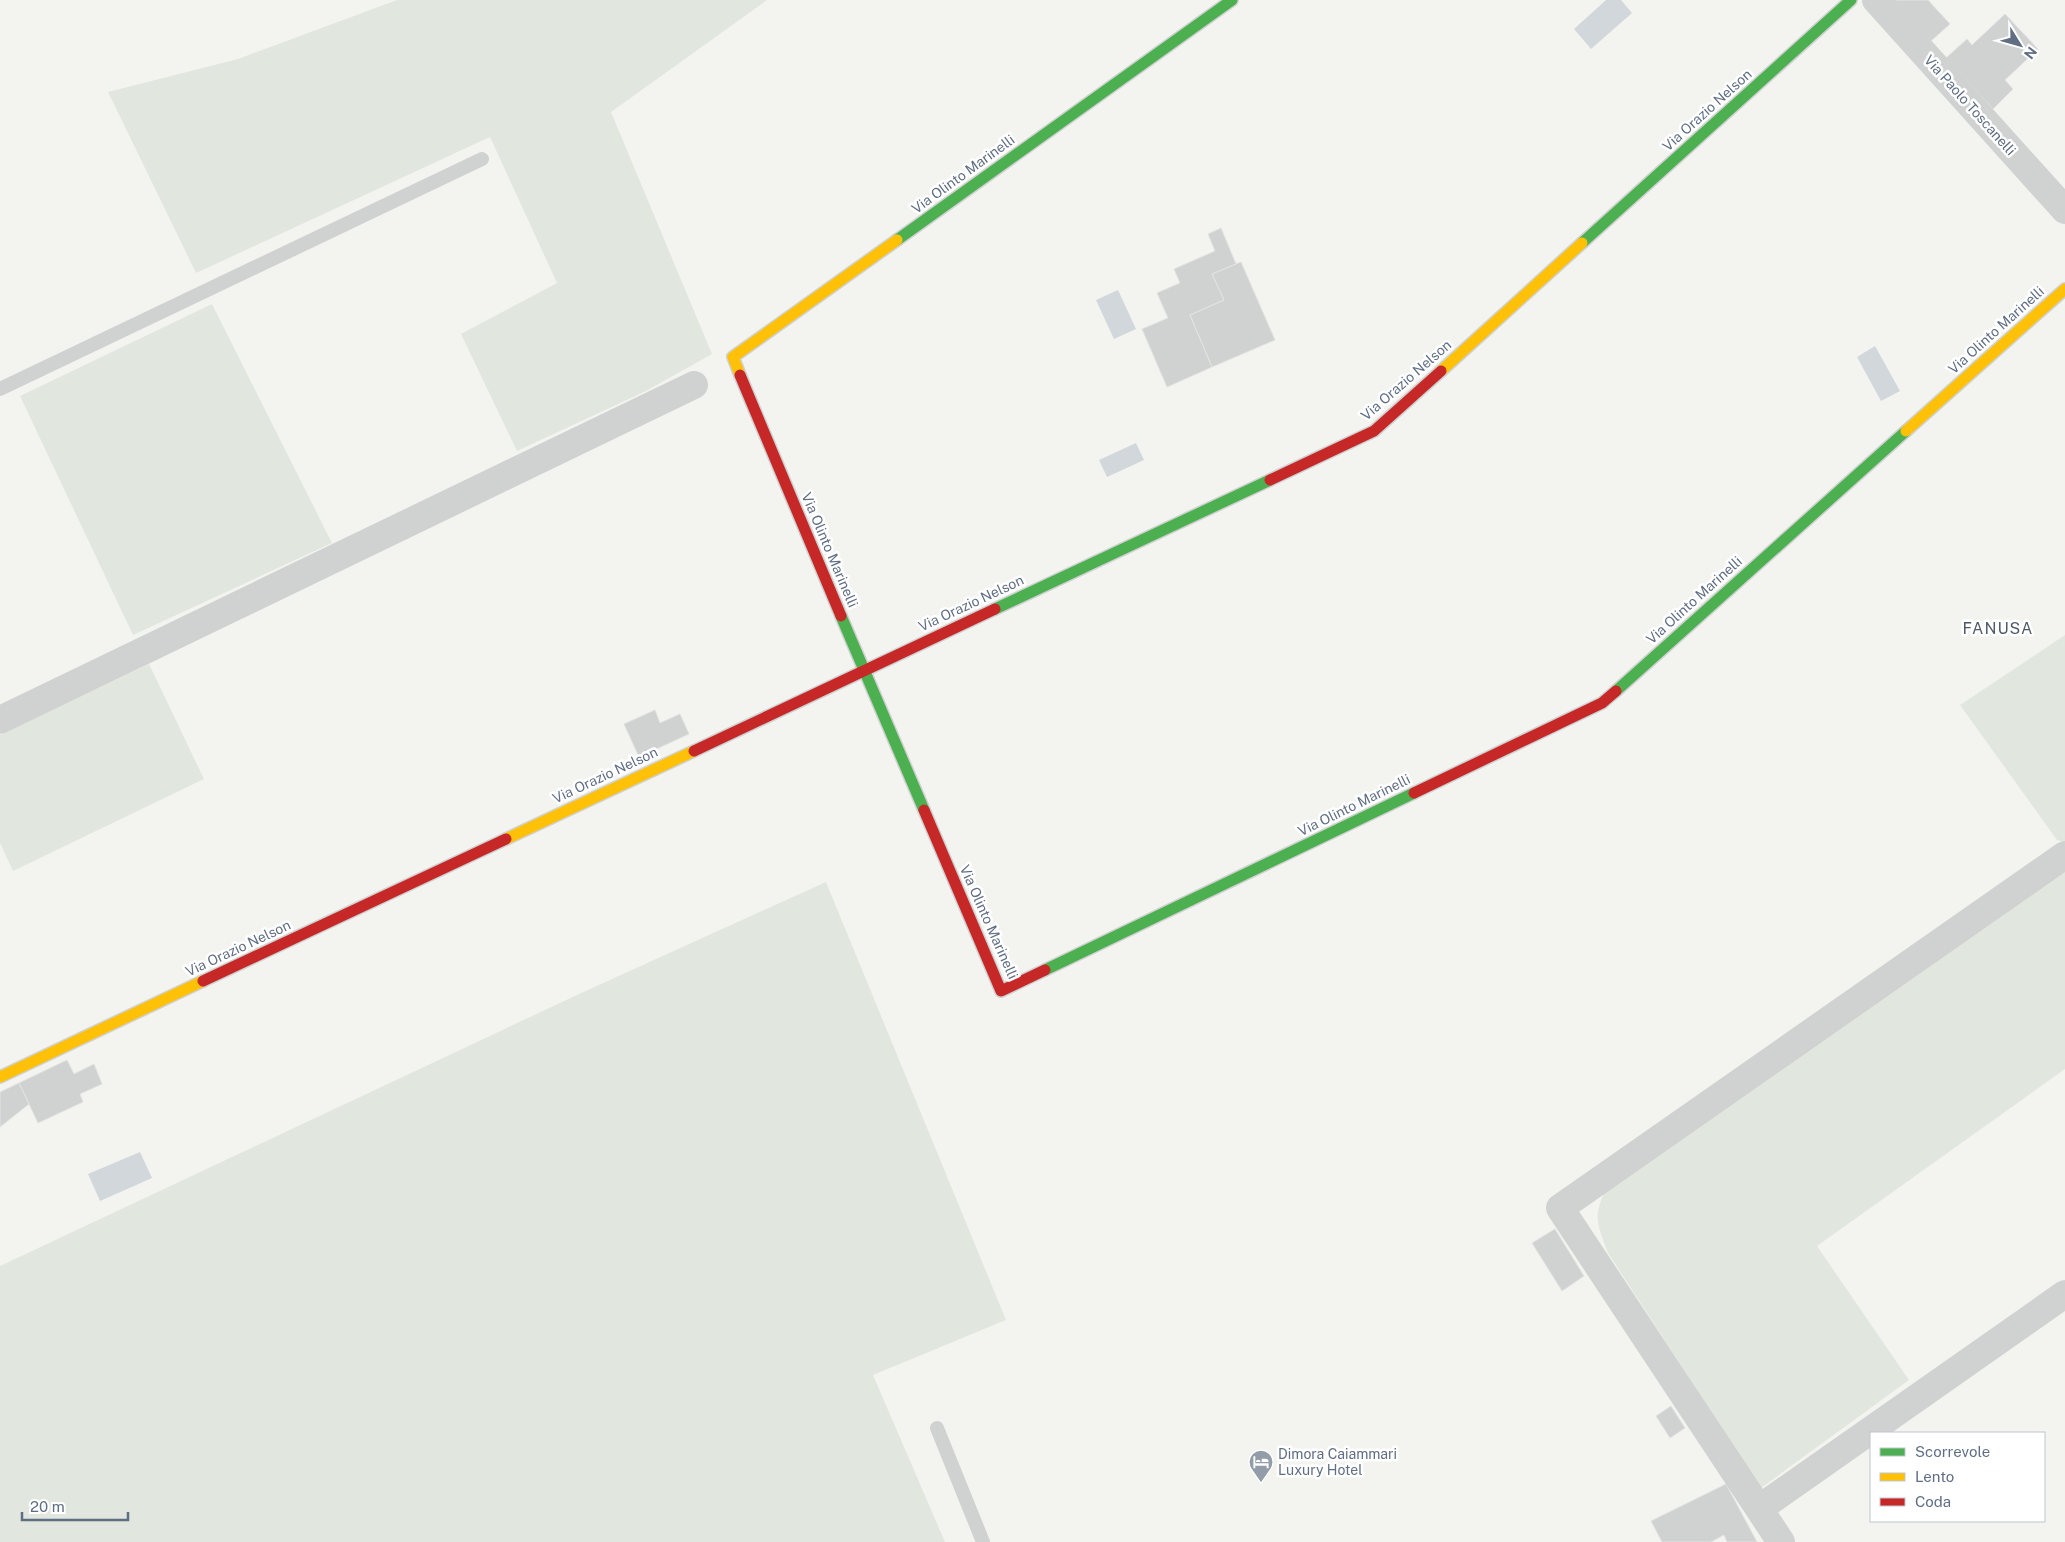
<svg xmlns="http://www.w3.org/2000/svg" width="2065" height="1542" viewBox="0 0 2065 1542" font-family="'Public Sans',sans-serif">
	<rect width="100%" height="100%" fill="#f3f4f0"/>
	<path fill="#e1e7de" d="M397,0H767L611,112L712,354L646,391L517,451L461,334L557,283L490,137L196,273L108,92L238,59Z
		M212,304L332,543L133,635L20,396Z
		M2065,635V842L2057,840L1960,705Z
		M149,664L204,779L13,871L0,843V735Z
		M2065,871V1069L1817,1246L1909,1380L1761,1488L1608,1253C1597,1223 1592,1217 1607,1187Z
		M826,882L1006,1320L873,1375L945,1542H0V1266L579,994Z"/>
	<path fill="#d1d7db" d="M1606,0H1621L1632,13L1591,49L1574,29Z
		M1118,290L1136,329L1114,339L1096,300Z
		M1875,346L1900,391L1881,401L1857,357Z
		M1136,443L1144,460L1107,477L1099,460Z
		M140,1152L152,1178L100,1201L88,1174Z"/>
	<path fill="#d0d2d2" stroke="#e2e2e1" d="M1894,0H1928L1950,24L1931,41Z
		M2005,14L2038,49L2005,80L2013,89L1993,109L1946,58L1967,39L1972,45Z
		M1221,228L1236,264L1212,274L1224,300L1190,315L1212,367L1167,387L1142,329L1168,318L1157,293L1180,283L1174,269L1215,251L1208,234Z
		M1241,262L1275,340L1212,367L1190,315L1224,300L1212,274Z
		M655,710L660,723L680,714L689,734L639,757L624,724Z
		M67,1060L74,1074L94,1064L102,1084L80,1094L83,1102L38,1123L19,1083Z
		M19,1083L29,1104L0,1127V1092Z
		M1555,1229L1584,1276L1562,1291L1532,1243Z
		M1671,1406L1685,1428L1670,1438L1656,1416Z
		M1726,1484L1757,1542H1727L1724,1535L1711,1542H1662L1651,1521Z"/>
	<g fill="none" stroke-linecap="round" stroke-linejoin="round">
		<defs>
			<path id="fast" d="M897,240L1232,0
				M1582,243L1851,0
				M995,609L1270,480
				M841,616L924,810
				M1616,691L1906,431
				M1045,970L1414,793"/>
			<path id="slow" d="M1441,371L1582,243
				M740,375L733,357L897,240
				M1906,431L2065,289
				M506,839L694,751
				M0,1077L203,981"/>
			<path id="jam" d="M740,375L841,616
				M1270,480L1374,431L1441,371
				M694,751L995,609
				M1414,793L1602,703L1616,691
				M924,810L1001,991L1045,970
				M203,981L506,839"/>
		</defs>
		<use href="#fast" stroke="#cfd1d1" stroke-width="14"/>
		<use href="#slow" stroke="#cfd1d1" stroke-width="14"/>
		<use href="#jam" stroke="#cfd1d1" stroke-width="14"/>
		<path stroke="#d0d1d1" stroke-width="14" d="M0,389L482,159
			M937,1428L983,1542"/>
		<path stroke="#d0d1d1" stroke-width="28" d="M1876,0L2065,210
			M0,720L694,385
			M1760,1508L2065,1294
			M1781,1542L1560,1208L2065,855"/>
		<use href="#fast" stroke="#4caf50" stroke-width="11"/>
		<use href="#slow" stroke="#ffc107" stroke-width="11"/>
		<use href="#jam" stroke="#c62828" stroke-width="11"/>
	</g>
	<defs>
		<symbol id="hotel-pin" viewBox="-11 -11 22 30"><path d="M0 17L-7.5 6A9.5 9.5 0 1 1 7.5 6Z" fill="#939daa" stroke="#fff"/><path d="M-6-4.5h1.5V1H6V5H4.5V3h-9V5H-6ZM-4 0a1.8 1.8 0 1 1 3.6 0ZM.5 0V-2.5h3Q6-2.5 6 0Z" fill="#fff"/></symbol>
	</defs>
	<g fill-rule="evenodd">
		<use href="#hotel-pin" x="1247" y="1448" width="28" height="38"/>
	</g>
	<g text-anchor="middle" dominant-baseline="central" stroke-width="5" stroke-linejoin="round" paint-order="stroke">
		<g font-size="14" fill="#606e84" stroke="#fff">
			<text transform="translate(1970 105) rotate(48)">Via Paolo Toscanelli</text>
			<text transform="translate(1707 110) rotate(-42)">Via Orazio Nelson</text>
			<text transform="translate(963 174) rotate(-36)">Via Olinto Marinelli</text>
			<text transform="translate(1996 330) rotate(-42)">Via Olinto Marinelli</text>
			<text transform="translate(1406 380) rotate(-41)">Via Orazio Nelson</text>
			<text transform="translate(830 550) rotate(67)">Via Olinto Marinelli</text>
			<text transform="translate(1694 600) rotate(-42)">Via Olinto Marinelli</text>
			<text transform="translate(971 603) rotate(-25)">Via Orazio Nelson</text>
			<text transform="translate(605 775) rotate(-25)">Via Orazio Nelson</text>
			<text transform="translate(1354 805) rotate(-26)">Via Olinto Marinelli</text>
			<text transform="translate(989 922) rotate(66)">Via Olinto Marinelli</text>
			<text transform="translate(238 948) rotate(-25)">Via Orazio Nelson</text>
		</g>
		<g font-size="14" fill="#606e84" stroke="#fff" text-anchor="start">
			<text x="1278" y="1454">Dimora Caiammari<tspan x="1278" dy="16">Luxury Hotel</tspan></text>
		</g>
		<g font-size="16" letter-spacing="1" fill="#4f5968" stroke="#fff">
			<text x="1998" y="628">FANUSA</text>
		</g>
	</g>
	<rect x="1870" y="1432" width="175" height="90" fill="#ffffff" stroke="#bfc5ce"/>
	<rect x="1880" y="1448" width="25" height="8" fill="#4caf50" stroke="#bfc5ce"/>
	<text x="1915" y="1457" font-size="15" fill="#606e84">Scorrevole</text>
	<rect x="1880" y="1473" width="25" height="8" fill="#ffc107" stroke="#bfc5ce"/>
	<text x="1915" y="1482" font-size="15" fill="#606e84">Lento</text>
	<rect x="1880" y="1498" width="25" height="8" fill="#c62828" stroke="#bfc5ce"/>
	<text x="1915" y="1507" font-size="15" fill="#606e84">Coda</text>
	<g transform="translate(2020 45) rotate(127)" stroke="#ffffff" stroke-width="4" paint-order="stroke">
	<path d="M0-4L9 19L0 12L-9 19Z" fill="#606e84"/>
	<text y="-8" font-size="14" font-weight="bold" text-anchor="middle" fill="#606e84">N</text>
	</g>
	<path d="M22 1512v8h106v-8" fill="none" stroke="#606e84" stroke-width="2.5"/>
	<text x="30" y="1512" font-size="15" fill="#606e84" stroke="#ffffff" stroke-width="4" paint-order="stroke">20 m</text>
</svg>
